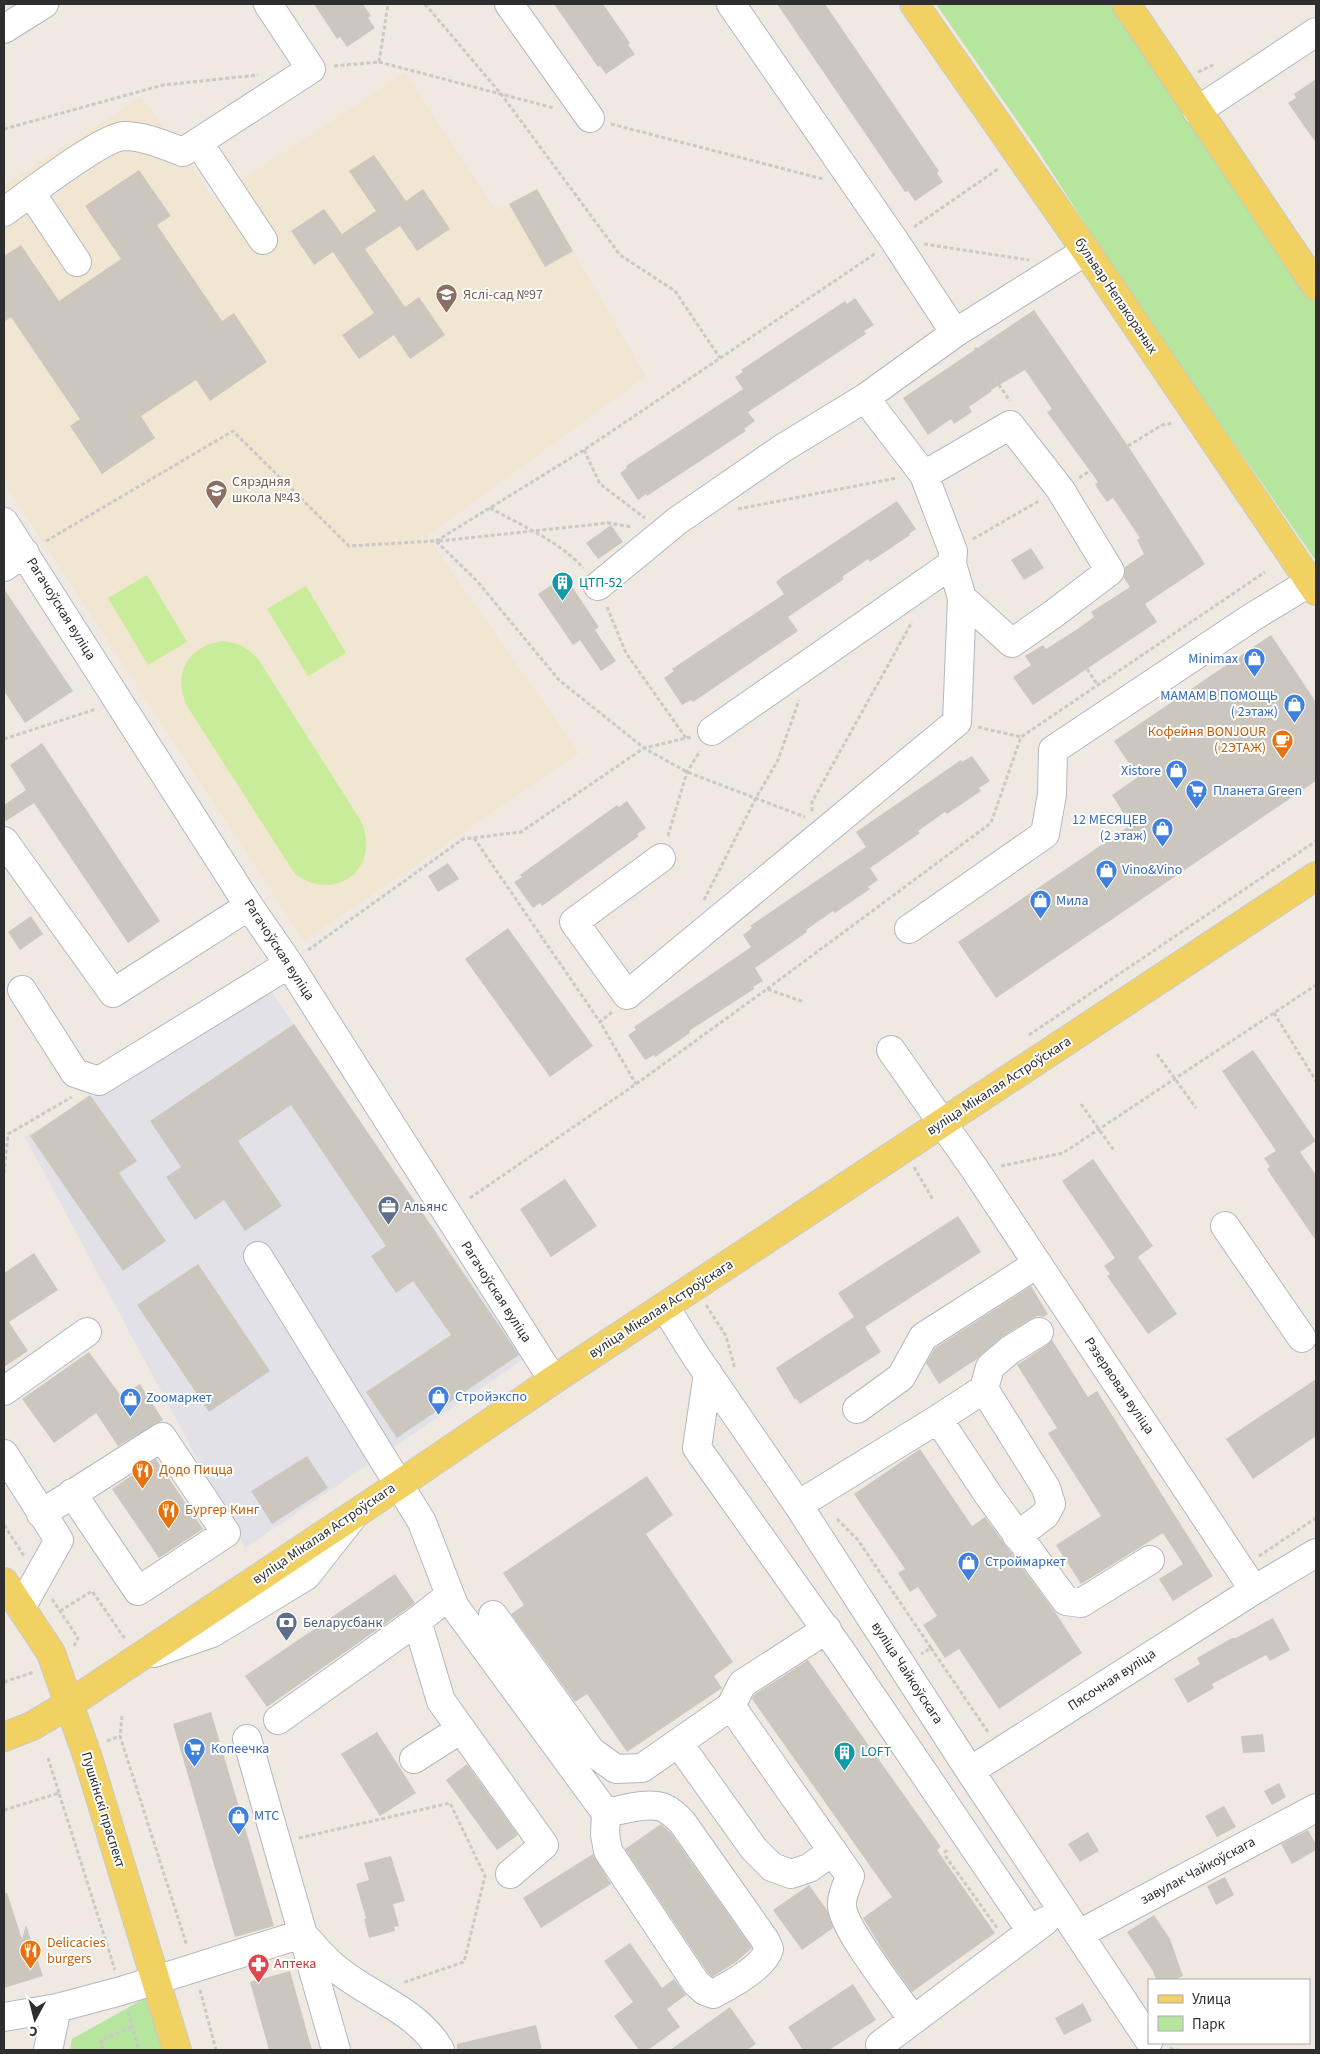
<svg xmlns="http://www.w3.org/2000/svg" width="1320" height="2054" viewBox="0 0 1320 2054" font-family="'Source Sans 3',sans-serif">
	<rect width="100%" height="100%" fill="#efe9e1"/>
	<path fill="#e3e1e8" d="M271,991L524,1359L245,1548L25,1137Z"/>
	<path fill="#f0e6d1" d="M405,72L495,209L509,204L537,189L646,376L427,536L579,753L304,941L4,482V185L141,97L183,152L213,199Z"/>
	<path fill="#b6e59e" d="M936,4H1113L1134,34L1316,303V561L1125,286L1037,149Z
		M147,1997L162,2050H70L72,2039Z"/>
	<path fill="#c9ec9a" d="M147,575L187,642L148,665L108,598Z
		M306,586L346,653L308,676L267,609Z
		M223,641C239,643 250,648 260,662L361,821C382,868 336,904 295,874L187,706C172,673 188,646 223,641Z"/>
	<path fill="#cbc7bf" d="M314,4H363L371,16L368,18L375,28L347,47L340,37L337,39Z
		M554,4H603L630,43L628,45L635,54L606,74L600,66L598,67Z
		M777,4H825L939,171L937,173L943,182L915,201L908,191L905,192Z
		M1316,79V143L1288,103L1296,98L1294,94Z
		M374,155L406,201L423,189L450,229L417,251L400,226L365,249L405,307L419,297L445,335L410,359L394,335L359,359L342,335L374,313L333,252L314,265L291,231L324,209L342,234L376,211L349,171Z
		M139,170L171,216L157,225L222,321L234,313L267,362L210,401L196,380L141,416L155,438L102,474L70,426L80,419L11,317L4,322V256L21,245L59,301L121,259L85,206Z
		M537,189L573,251L545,267L509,204Z
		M855,298L874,325L864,331L866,334L748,412L755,421L744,429L746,431L647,496L646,494L638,500L620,473L627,468L626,466L743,389L735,377L743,372L741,370L845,301L847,304Z
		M1034,310L1128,446L1205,564L1145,604L1157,622L1033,705L1013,677L1031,665L1025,656L1043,645L1046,649L1076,630L1094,617L1091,612L1130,587L1124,578L1125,567L1144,554L1137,540L1140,538L1113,498L1107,502L1099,491L1095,484L1098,482L1047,412L1052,409L1025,370L991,390L992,391L969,407L972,412L954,424L951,419L928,435L903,398Z
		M897,501L916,529L909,534L910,535L870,562L868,559L842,577L844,579L788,617L798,631L693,702L691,700L682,705L664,678L674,671L672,669L784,594L776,582L782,577Z
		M611,525L623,542L598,559L586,543Z
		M1031,548L1044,568L1024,580L1011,560Z
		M565,576L599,627L595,630L616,661L601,671L580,640L573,645L538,594Z
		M4,589L73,691L25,723L4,691Z
		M1271,635L1316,702V781L996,998L958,942L1131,825L1112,795L1138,777L1114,741Z
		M42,743L160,921L128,943L34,803L6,821L4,818V805L26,790L10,765Z
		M972,756L990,781L979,788L981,791L947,814L945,812L918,831L920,833L870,868L878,880L868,887L870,889L835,913L833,911L806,930L807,932L755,968L763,981L753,987L754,989L689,1031L690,1033L655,1057L654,1055L645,1060L628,1035L636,1030L634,1027L751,947L743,935L752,928L750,926L866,847L856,832L961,760L962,762Z
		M627,801L646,828L637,834L639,836L542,906L540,903L533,908L514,882L522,877L520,875L617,805L619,807Z
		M448,863L459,879L438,892L428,876Z
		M31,916L43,934L20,950L8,932Z
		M508,928L593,1046L550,1077L465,959Z
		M294,1024L519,1355L397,1438L366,1392L451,1335L413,1281L396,1293L371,1256L386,1246L291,1105L238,1141L282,1206L245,1231L224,1200L195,1220L166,1177L181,1167L150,1121Z
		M1253,1050L1316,1141L1300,1152L1316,1175V1241L1267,1169L1270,1167L1264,1158L1276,1151L1222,1071Z
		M90,1095L137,1161L119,1173L166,1241L123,1271L30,1136Z
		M1093,1159L1153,1246L1138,1257L1177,1314L1148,1334L1107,1276L1110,1274L1104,1266L1115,1258L1062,1181Z
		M565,1179L597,1226L551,1257L520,1209Z
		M958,1216L981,1252L865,1327L881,1352L800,1404L796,1398L795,1400L776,1368L854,1317L838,1293Z
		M34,1253L58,1290L9,1322L28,1351L4,1367V1273Z
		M198,1264L270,1371L209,1412L137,1305Z
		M1031,1286L1048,1314L1043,1317L1038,1316L1031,1319L1002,1337L977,1359L939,1384L926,1363L935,1348Z
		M1052,1340L1088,1397L1097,1391L1213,1576L1173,1601L1159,1579L1183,1564L1163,1533L1081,1584L1056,1545L1101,1516L1048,1433L1057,1428L1017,1365L1047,1345Z
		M89,1352L121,1396L140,1384L163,1420L118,1446L96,1413L54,1443L22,1399Z
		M1316,1379V1436L1253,1479L1226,1439Z
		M920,1449L972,1526L985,1517L1055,1612L1082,1653L999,1709L959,1649L945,1658L923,1625L937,1616L918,1587L910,1592L898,1573L905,1569L854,1494Z
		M307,1456L328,1488L272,1524L251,1491Z
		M156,1459L203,1529L159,1558L112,1489Z
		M647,1476L673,1515L646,1534L733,1662L714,1676L722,1688L627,1752L587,1694L575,1702L511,1614L524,1605L503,1573Z
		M395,1574L415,1603L267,1707L245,1676Z
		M1273,1618L1290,1650L1270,1661L1266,1655L1212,1684L1214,1688L1188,1703L1174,1679L1200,1664L1197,1658L1232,1638H1236Z
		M808,1660L941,1847L937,1850L995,1933L912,1992L885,1954L863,1918L892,1897L752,1699L754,1695Z
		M211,1712L274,1926L235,1937L173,1724Z
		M377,1732L416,1793L380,1816L341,1754Z
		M1263,1734L1265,1752L1243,1753L1241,1736Z
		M467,1764L518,1835L497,1850L446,1780Z
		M1279,1783L1286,1797L1272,1805L1264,1791Z
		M1224,1806L1236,1827L1217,1837L1205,1816Z
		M661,1824L670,1832L752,1948L736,1962L712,1977L708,1973L625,1849Z
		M1308,1830L1316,1844V1850L1292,1864L1281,1844Z
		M1088,1832L1099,1851L1080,1862L1068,1844Z
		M593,1854L611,1884L541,1928L523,1898Z
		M391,1856L405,1901L393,1904L399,1926L394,1927L395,1931L369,1938L364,1919L366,1918L356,1884L369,1880L364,1863Z
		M1225,1877L1234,1895L1216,1905L1207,1886Z
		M809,1885L827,1910L833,1928L802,1950L773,1910Z
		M4,1893H7L22,1939L26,1925L43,1976L4,1988Z
		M1154,1915L1170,1939L1183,1976L1174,1980H1156L1153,1971L1127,1932Z
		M630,1943L662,1988L674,1979L686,1995L667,2009L680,2027L648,2050H639L614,2016L633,2002L604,1961Z
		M290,1971L312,2050H269L250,1982Z
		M853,1984L876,2020L829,2050H803L788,2027Z
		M1083,2003L1092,2021L1064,2035L1055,2018Z
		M730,2007L756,2044L747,2050H670Z
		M536,2025L542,2050H457V2044Z"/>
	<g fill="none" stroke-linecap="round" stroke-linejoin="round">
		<defs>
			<path id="minor" d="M509,4L590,118
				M731,4L894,240L955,333
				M4,29L44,4
				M1197,111L1316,32
				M198,142L263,240
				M31,193L77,262
				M4,212C25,197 102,137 124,136C144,136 164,145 183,152L311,69L268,4
				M924,475L1010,425L1060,489L1110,571L1052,615L1012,643L962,598
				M4,522L249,906L289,964L553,1380
				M4,567L25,553
				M598,586L677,521L783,448L865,398L955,333L1086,251
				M712,731L952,564
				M4,841L113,993L249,906
				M661,858L574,922L627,995L957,722L962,598L952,564L953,551L924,475L865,398
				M909,929L1045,834L1052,794L1053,750L1251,618L1310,582
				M22,990L75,1073L99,1081L289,964
				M891,1050L976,1171L1254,1590
				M1225,1226L1302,1338
				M258,1256L422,1522L450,1595L417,1621L278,1720
				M665,1307L695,1355L798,1505L970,1771L1149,2040
				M708,1373L697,1448L841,1651L1031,1931
				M984,1389L990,1367L1010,1350L1039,1332
				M4,1391L87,1332
				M857,1409L901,1377L923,1337L1037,1264
				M938,1419L984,1389L1046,1488L1051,1504L1045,1515L1017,1536
				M4,1454L59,1540L21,1608
				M798,1505L938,1419L989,1496L1066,1601L1081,1603L1150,1560
				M41,1514L162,1437L226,1533L138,1591L72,1493
				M450,1595L455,1607L606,1813C623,1810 646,1802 662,1807C670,1810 676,1816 682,1822L765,1940L769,1949C764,1967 729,1986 713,1994L705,1991L696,1983L608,1851L605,1834L606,1813
				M493,1615L591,1751L616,1769L642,1768L731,1706L742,1684L827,1629
				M417,1621L441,1701L544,1845L510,1874
				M154,1653L212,1633L306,1576L351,1519
				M731,1706L850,1876C847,1885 841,1897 842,1906C843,1929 898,1997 913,2020
				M247,1739L336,2050
				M679,1744L754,1849L772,1867L791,1874L809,1868L833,1851
				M414,1759L461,1729
				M970,1771L1254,1590L1316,1553
				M1079,1934L1316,1808
				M305,1937C314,1946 322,1957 332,1965C365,1995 417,2009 440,2050
				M4,2017L57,2008
				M880,2045L1045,1921
				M48,2050L57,2008L121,1991L302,1934"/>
			<path id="major" d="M914,4L1086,251L1316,591
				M1126,4L1316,286
				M4,1582L51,1653L88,1758L177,2050
				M4,1737L32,1726L69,1704L400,1484L553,1380L1316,876"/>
		</defs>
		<use href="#minor" stroke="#b4b7c1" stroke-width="30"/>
		<use href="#major" stroke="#c9c9c9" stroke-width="30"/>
		<path stroke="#c9c9c9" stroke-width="3" stroke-dasharray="4 2.5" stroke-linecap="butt" d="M425,4L501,94L620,255L675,291L720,358
			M379,62L554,108
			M334,66L379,62L388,4
			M1198,72L1215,64
			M611,124L823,179
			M4,129L163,85L258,75
			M914,227L998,169
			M924,244L1029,260
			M975,348L980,355
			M995,379L1010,401
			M1128,446L1162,425L1174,423
			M584,450L600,484L645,518
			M1079,478L1093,469
			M490,508C519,524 562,543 583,568
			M738,509L896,478
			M973,539L1039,501
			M46,541L233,431L349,546L436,541L477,581L559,680L644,748L687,772L805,817
			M436,541L584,450L876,253
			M439,541L608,523L632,527
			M607,607L626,653L686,738
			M1087,669L1097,684
			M978,727L1021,737
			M4,739L96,709
			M812,811V802L912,622
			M668,836L687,772L700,751
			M474,838L600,1022
			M704,900L756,798L778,760L799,700
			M308,950L463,839L521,832L644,748L691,737
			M767,989L991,823L1021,737L1265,572
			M612,1012L600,1022L636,1084
			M1274,1013L1316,1081
			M1029,1035L1316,841
			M1157,1054L1196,1108
			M1081,1104L1115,1152
			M1001,1166L1063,1153L1316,985
			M914,1167L933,1200
			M4,1173L8,1134L72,1097
			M470,1198L636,1084L767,989L804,1002
			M706,1305L726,1336L735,1369
			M837,1519L858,1540L931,1648L921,1654
			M4,1525L24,1556
			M1259,1556L1316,1518
			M52,1599L78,1638L74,1646
			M60,1611L92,1591L125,1639
			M931,1648L988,1732
			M4,1682L34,1672
			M122,1716L120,1736L187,1946
			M107,1741L120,1736
			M48,1758L59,1793
			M4,1810L59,1793L115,1970
			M299,1838L450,1803L485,1876L464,1962L402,1983
			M947,1850L945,1852L946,1857L998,1929
			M200,1990L216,2050
			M128,2012L139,2050
			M1170,2048L1174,2050H1181
			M102,2050L101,2040L132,2027"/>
		<use href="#minor" stroke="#fff" stroke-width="28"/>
		<use href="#major" stroke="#f2d163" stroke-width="28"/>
	</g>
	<defs>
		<symbol id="school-pin" viewBox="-11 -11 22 30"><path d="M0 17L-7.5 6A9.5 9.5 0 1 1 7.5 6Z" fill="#8d6e63" stroke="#fff"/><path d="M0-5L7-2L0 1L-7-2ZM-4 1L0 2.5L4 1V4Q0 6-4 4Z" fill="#fff"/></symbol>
		<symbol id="building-pin" viewBox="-11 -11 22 30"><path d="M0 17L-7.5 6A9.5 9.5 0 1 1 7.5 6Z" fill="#0f9aa8" stroke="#fff"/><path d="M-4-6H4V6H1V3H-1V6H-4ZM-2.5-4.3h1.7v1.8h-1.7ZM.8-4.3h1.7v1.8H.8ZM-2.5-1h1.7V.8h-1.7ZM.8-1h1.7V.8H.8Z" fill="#fff"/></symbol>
		<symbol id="shop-pin" viewBox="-11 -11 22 30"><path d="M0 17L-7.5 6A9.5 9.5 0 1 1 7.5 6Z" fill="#3f7fe0" stroke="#fff"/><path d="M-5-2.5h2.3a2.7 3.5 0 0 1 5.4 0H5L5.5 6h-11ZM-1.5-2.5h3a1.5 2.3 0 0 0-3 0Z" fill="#fff"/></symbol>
		<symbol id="cafe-pin" viewBox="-11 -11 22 30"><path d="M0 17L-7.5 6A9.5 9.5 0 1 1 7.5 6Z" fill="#e8710a" stroke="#fff"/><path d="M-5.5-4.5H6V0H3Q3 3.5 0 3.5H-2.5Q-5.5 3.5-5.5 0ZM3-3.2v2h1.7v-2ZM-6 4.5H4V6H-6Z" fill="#fff"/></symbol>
		<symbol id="supermarket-pin" viewBox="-11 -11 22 30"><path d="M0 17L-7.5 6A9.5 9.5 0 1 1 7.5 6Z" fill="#3f7fe0" stroke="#fff"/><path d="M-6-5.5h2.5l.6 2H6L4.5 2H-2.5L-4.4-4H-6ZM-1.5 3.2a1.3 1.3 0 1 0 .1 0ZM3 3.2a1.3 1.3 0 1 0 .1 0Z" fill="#fff"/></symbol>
		<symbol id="office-pin" viewBox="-11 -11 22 30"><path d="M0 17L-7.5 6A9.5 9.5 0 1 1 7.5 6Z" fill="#5c6f8a" stroke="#fff"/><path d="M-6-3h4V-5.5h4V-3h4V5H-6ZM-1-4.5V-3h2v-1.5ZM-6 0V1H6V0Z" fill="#fff"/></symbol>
		<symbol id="restaurant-pin" viewBox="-11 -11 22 30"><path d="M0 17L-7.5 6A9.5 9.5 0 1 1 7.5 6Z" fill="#e8710a" stroke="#fff"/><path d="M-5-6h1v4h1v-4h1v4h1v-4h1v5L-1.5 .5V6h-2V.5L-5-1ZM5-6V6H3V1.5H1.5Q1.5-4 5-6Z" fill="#fff"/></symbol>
		<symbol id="bank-pin" viewBox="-11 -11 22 30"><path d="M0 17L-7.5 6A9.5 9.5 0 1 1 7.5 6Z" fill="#5c6f8a" stroke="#fff"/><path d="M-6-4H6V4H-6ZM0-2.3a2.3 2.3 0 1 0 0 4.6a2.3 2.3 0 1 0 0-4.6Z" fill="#fff"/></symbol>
		<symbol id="pharmacy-pin" viewBox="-11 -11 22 30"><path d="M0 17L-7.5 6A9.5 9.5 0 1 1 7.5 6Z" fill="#e0444e" stroke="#fff"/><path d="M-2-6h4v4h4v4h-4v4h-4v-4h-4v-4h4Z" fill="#fff"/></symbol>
	</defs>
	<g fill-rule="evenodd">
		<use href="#school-pin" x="434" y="282" width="25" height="34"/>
		<use href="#school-pin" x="204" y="478" width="25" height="34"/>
		<use href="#building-pin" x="550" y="570" width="25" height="34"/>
		<use href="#shop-pin" x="1242" y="646" width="25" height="34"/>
		<use href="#shop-pin" x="1282" y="692" width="25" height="34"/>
		<use href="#cafe-pin" x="1270" y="728" width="25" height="34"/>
		<use href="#shop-pin" x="1164" y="758" width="25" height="34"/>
		<use href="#supermarket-pin" x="1184" y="778" width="25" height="34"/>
		<use href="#shop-pin" x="1150" y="816" width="25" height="34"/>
		<use href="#shop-pin" x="1094" y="858" width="25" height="34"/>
		<use href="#shop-pin" x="1028" y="888" width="25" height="34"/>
		<use href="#office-pin" x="376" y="1194" width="25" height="34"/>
		<use href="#shop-pin" x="426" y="1384" width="25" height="34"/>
		<use href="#shop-pin" x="118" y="1386" width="25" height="34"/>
		<use href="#restaurant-pin" x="130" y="1458" width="25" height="34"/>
		<use href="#restaurant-pin" x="156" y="1498" width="25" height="34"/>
		<use href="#shop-pin" x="956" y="1550" width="25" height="34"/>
		<use href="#bank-pin" x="274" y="1610" width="25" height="34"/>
		<use href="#supermarket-pin" x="182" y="1736" width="25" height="34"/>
		<use href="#building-pin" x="832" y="1740" width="25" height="34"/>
		<use href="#shop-pin" x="226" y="1804" width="25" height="34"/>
		<use href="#restaurant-pin" x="18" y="1938" width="25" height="34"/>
		<use href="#pharmacy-pin" x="246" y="1952" width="25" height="34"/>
	</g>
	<g text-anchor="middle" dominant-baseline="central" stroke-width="4" stroke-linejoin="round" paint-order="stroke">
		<g font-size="14" fill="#785e54" stroke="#fff" text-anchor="start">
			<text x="463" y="295">Яслі-сад №97</text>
			<text x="232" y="482">Сярэдняя<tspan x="232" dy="16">школа №43</tspan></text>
		</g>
		<g font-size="14" fill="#2e2e2e" stroke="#fff">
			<text transform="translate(1116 296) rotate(56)">бульвар Непакораных</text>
			<text transform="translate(61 609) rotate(58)">Рагачоўская вуліца</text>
			<text transform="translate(279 950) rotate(57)">Рагачоўская вуліца</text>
			<text transform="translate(999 1086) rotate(-33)">вуліца Мікалая Астроўскага</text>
			<text transform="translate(496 1292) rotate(57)">Рагачоўская вуліца</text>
			<text transform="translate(661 1309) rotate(-33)">вуліца Мікалая Астроўскага</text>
			<text transform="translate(1119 1386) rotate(56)">Рэзервовая вуліца</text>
			<text transform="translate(324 1534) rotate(-34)">вуліца Мікалая Астроўскага</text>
			<text transform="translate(907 1673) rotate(57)">вуліца Чайкоўскага</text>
			<text transform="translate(1112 1680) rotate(-33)">Пясочная вуліца</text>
			<text transform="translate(103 1810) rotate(73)">Пушкінскі праспект</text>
			<text transform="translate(1198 1871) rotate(-28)">завулак Чайкоўскага</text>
		</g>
		<g font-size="14" fill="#0d838f" stroke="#fff" text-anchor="start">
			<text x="579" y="583">ЦТП-52</text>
			<text x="861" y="1752">LOFT</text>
		</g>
		<g font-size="14" fill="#366cbe" stroke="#fff" text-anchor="start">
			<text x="1238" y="659" text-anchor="end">Minimax</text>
			<text x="1278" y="696" text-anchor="end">МАМАМ В ПОМОЩЬ<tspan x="1278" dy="16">( 2этаж)</tspan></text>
			<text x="1161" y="771" text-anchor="end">Xistore</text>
			<text x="1213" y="791">Планета Green</text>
			<text x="1147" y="820" text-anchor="end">12 МЕСЯЦЕВ<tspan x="1147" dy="16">(2 этаж)</tspan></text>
			<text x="1122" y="870">Vino&amp;Vino</text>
			<text x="1056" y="901">Мила</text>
			<text x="455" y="1397">Стройэкспо</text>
			<text x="146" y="1398">Zooмаркет</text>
			<text x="985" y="1562">Строймаркет</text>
			<text x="211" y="1749">Копеечка</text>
			<text x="254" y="1816">МТС</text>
		</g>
		<g font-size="14" fill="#c56008" stroke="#fff" text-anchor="start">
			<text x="1266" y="732" text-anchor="end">Кофейня BONJOUR<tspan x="1266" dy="16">( 2ЭТАЖ)</tspan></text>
			<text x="159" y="1470">Додо Пицца</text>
			<text x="185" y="1510">Бургер Кинг</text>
			<text x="47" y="1943">Delicacies<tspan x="47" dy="16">burgers</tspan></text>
		</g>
		<g font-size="14" fill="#4e5e75" stroke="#fff" text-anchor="start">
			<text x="404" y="1207">Альянс</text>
			<text x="303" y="1623">Беларусбанк</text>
		</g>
		<g font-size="14" fill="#be3a42" stroke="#fff" text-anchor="start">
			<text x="274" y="1964">Аптека</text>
		</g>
	</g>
	<rect width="1320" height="2054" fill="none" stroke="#2e2e2e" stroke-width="10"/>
	<rect x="1148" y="1979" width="162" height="65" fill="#ffffff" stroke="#ababab"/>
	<rect x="1158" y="1995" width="25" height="8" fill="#f2d163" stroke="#ababab"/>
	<text x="1192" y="2004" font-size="15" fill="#2e2e2e">Улица</text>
	<rect x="1158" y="2016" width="25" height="15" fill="#b6e59e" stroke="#ababab"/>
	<text x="1192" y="2029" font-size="15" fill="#2e2e2e">Парк</text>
	<g transform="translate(35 2019) rotate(187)" stroke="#ffffff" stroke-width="4" paint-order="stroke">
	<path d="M0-4L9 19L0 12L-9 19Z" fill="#2e2e2e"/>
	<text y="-8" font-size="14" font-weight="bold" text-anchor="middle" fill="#2e2e2e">С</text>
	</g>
</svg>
